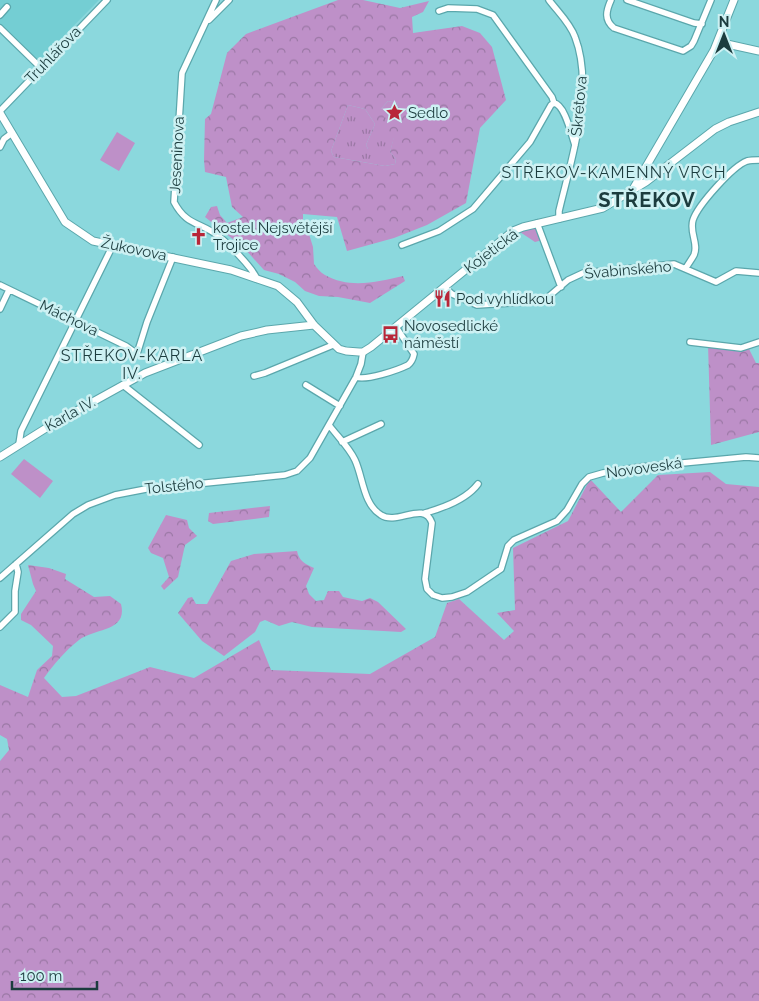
<svg xmlns="http://www.w3.org/2000/svg" width="759" height="1001" viewBox="0 0 759 1001" font-family="Raleway,sans-serif">
	<defs>
		<pattern id="grass-tufts" width="24" height="20" patternUnits="userSpaceOnUse" patternTransform="scale(1.25)"><rect width="24" height="20" fill="#be90c8"/><path d="M3 7l-1-3M5 7V3M7 7l1-3M15 17l-1-3M17 17v-4M19 17l1-3" fill="none" stroke="#9a77a4"/></pattern>
		<pattern id="forest-crowns" width="20" height="18" patternUnits="userSpaceOnUse" patternTransform="scale(1.25)"><rect width="20" height="18" fill="#be90c8"/><path d="M2 6a3 3 0 1 1 6 0M12 15a3 3 0 1 1 6 0" fill="none" stroke="#9a77a4"/></pattern>
	</defs>
	<rect width="100%" height="100%" fill="#8bd8dd"/>
	<path fill="#74ced3" d="M0,0H99L39,61L0,24Z"/>
	<path fill="url(#grass-tufts)" d="M388,101L397,103L401,113L390,152L396,159L395,164L385,166L334,157L331,151L348,105L365,109L375,124L366,145L368,149L381,109Z"/>
	<path fill="url(#forest-crowns)" fill-rule="evenodd" d="M338,0H363L400,8L429,1L423,12L412,17L413,33L462,26L480,33L492,47L506,100L480,128L466,203L427,225L394,238L347,251L337,217L303,214V226L309,234L313,247L314,264C317,268 321,273 325,275C349,289 378,282 403,276L405,281L370,303L338,297L319,296L305,291L295,282L279,274L264,270L244,248L205,217L211,207L217,206L220,215L227,223L243,217L232,207L226,177L205,172L204,160L205,119L211,114L227,53L246,34ZM388,101L397,103L401,113L387,131L394,136L390,152L396,159L395,164L385,166L334,157L331,151L348,105L365,109L375,124L366,145L368,149L370,148L384,117L381,109Z
		M708,344L748,347L756,363H759V432L711,445Z
		M710,472L726,484L759,487V1001H0V761L9,750L7,739L0,735V685L28,697L37,670L52,656L53,646L31,625L21,620V614L36,591L33,584L28,565L49,568L66,574L65,579L94,597L110,596L121,604C128,632 95,628 79,640C65,651 54,664 44,678L62,697L76,696L150,667L194,678L259,640L271,670L370,674L435,637L447,603L459,599L504,640L514,631L497,613L515,610L513,548L568,521L590,479L621,512L658,475Z
		M270,506L269,517L213,524L208,521L209,513Z
		M166,515L187,520L189,528L197,536L185,545L178,577L164,590L161,586L169,577L163,558L151,553L148,548Z
		M297,551C299,561 305,564 314,568L306,586L309,594L316,601L324,600L328,591H339L343,597L362,601L370,598L378,602L406,629L401,632L312,627L292,622L279,626L265,620L260,622L255,632L224,656L202,641L178,613L188,598L192,597L196,604H207L231,561L254,554Z"/>
	<path fill="#be90c8" d="M117,132L135,143L119,171L100,160Z
		M537,226L542,240L535,242L520,232Z
		M24,459L53,481L40,498L11,474Z"/>
	<g fill="none" stroke-linecap="round" stroke-linejoin="round">
		<defs>
			<path id="minor" d="M216,0L182,73L174,202C186,225 199,222 217,235C228,243 252,267 257,279
				M549,0C558,12 570,23 575,37C595,89 571,160 559,211V219
				M611,0C606,11 604,20 614,28L683,51L691,46L694,41L711,0
				M627,0L694,23L702,24
				M439,11L448,8L477,9L493,15L552,97L554,103
				M0,15L7,7
				M209,20L229,0
				M0,28L41,68
				M0,111L107,0
				M0,147L4,139L12,133
				M537,223L561,287
				M402,245L439,231L473,209L530,142L551,105L554,103C565,105 571,134 575,145
				M686,268C688,264 692,259 694,255C699,244 689,232 693,220C698,205 733,166 747,161C751,160 755,160 759,160
				M0,285L126,346L137,354L147,322L173,257
				M444,287L452,294L477,305L539,301L547,298L568,280L583,273L674,264L716,282L736,271L759,273
				M0,309L9,290
				M690,342L741,348L759,342
				M254,376L265,373L333,345
				M356,377C366,381 398,370 408,365C412,362 413,359 414,354L396,327
				M123,385L199,445
				M306,385L340,406
				M329,425C337,436 349,447 355,460C363,477 363,504 381,515C397,526 424,500 432,523L425,579L427,589L433,595L442,598L452,597L467,592L501,569L508,546L514,540L557,521L567,510L582,484L589,477L603,473L640,467L746,457L759,458
				M342,442L381,424
				M19,444L21,431L113,245
				M425,513C443,508 466,500 478,484
				M0,578L73,514L88,505L115,495L146,489L285,475L297,471L310,458L356,377L361,364L363,352
				M0,627L15,612V591L18,572L16,564"/>
			<path id="tertiary" d="M718,42L759,51
				M0,113L65,222L93,241L231,270L278,286L297,302L314,325L339,349L346,351L359,352H363L371,347L513,231L523,227L603,208L646,182L715,129L729,122L759,112
				M633,189L714,50L734,0
				M0,457L51,425L145,373L241,336L267,330L314,325"/>
		</defs>
		<use href="#minor" stroke="#5ba7ac" stroke-width="8"/>
		<use href="#tertiary" stroke="#5ba7ac" stroke-width="9"/>
		<use href="#minor" stroke="#fff" stroke-width="5.5"/>
		<use href="#tertiary" stroke="#fff" stroke-width="7"/>
	</g>
	<defs>
		<symbol id="sight-bare" viewBox="-9 -9 18 18"><path d="M0-6L1.8-2.2L6-1.7L2.9 1.2L3.7 5.4L0 3.3L-3.7 5.4L-2.9 1.2L-6-1.7L-1.8-2.2Z" fill="#b82638" stroke="#cdf1f3" stroke-width="2.5" paint-order="stroke"/></symbol>
		<symbol id="church-bare" viewBox="-9 -9 18 18"><path d="M-1.2-6h2.4v3.5h3.3v2.4h-3.3V6h-2.4V-.1h-3.3v-2.4h3.3Z" fill="#b82638" stroke="#cdf1f3" stroke-width="2.5" paint-order="stroke"/></symbol>
		<symbol id="restaurant-bare" viewBox="-9 -9 18 18"><path d="M-5-6h1v4h1v-4h1v4h1v-4h1v5L-1.5 .5V6h-2V.5L-5-1ZM5-6V6H3V1.5H1.5Q1.5-4 5-6Z" fill="#b82638" stroke="#cdf1f3" stroke-width="2.5" paint-order="stroke"/></symbol>
		<symbol id="bus-bare" viewBox="-9 -9 18 18"><path d="M-5-6H5V4H4V6H2V4H-2V6H-4V4H-5ZM-3.5-4V0h7V-4ZM-3.5 1.2v1.5H-2V1.2ZM2 1.2v1.5H3.5V1.2Z" fill="#b82638" stroke="#cdf1f3" stroke-width="2.5" paint-order="stroke"/></symbol>
	</defs>
	<g fill-rule="evenodd">
		<use href="#sight-bare" x="382" y="100" width="25" height="25"/>
		<use href="#church-bare" x="186" y="224" width="25" height="25"/>
		<use href="#restaurant-bare" x="430" y="286" width="25" height="25"/>
		<use href="#bus-bare" x="378" y="322" width="25" height="25"/>
	</g>
	<g text-anchor="middle" dominant-baseline="central" stroke-width="5" stroke-linejoin="round" paint-order="stroke">
		<g font-size="15" fill="#1c3c3e" stroke="#cdf1f3">
			<text transform="translate(53 55) rotate(-46)">Truhlářova</text>
			<text transform="translate(579 106) rotate(-85)">Škrétova</text>
			<text transform="translate(177 155) rotate(-87)">Jeseninova</text>
			<text transform="translate(134 249) rotate(12)">Žukovova</text>
			<text transform="translate(491 251) rotate(-37)">Kojetická</text>
			<text transform="translate(628 270) rotate(-5)">Švabinského</text>
			<text transform="translate(69 318) rotate(26)">Máchova</text>
			<text transform="translate(70 414) rotate(-29)">Karla IV.</text>
			<text transform="translate(644 468) rotate(-8)">Novoveská</text>
			<text transform="translate(174 486) rotate(-6)">Tolstého</text>
		</g>
		<g font-size="15" fill="#1c3c3e" stroke="#cdf1f3" text-anchor="start">
			<text x="408" y="113">Sedlo</text>
			<text x="213" y="228">kostel Nejsvětější<tspan x="213" dy="17">Trojice</tspan></text>
			<text x="456" y="299">Pod vyhlídkou</text>
			<text x="404" y="326">Novosedlické<tspan x="404" dy="17">náměstí</tspan></text>
		</g>
		<g font-size="16" letter-spacing="1" fill="#1c3c3e" stroke="#cdf1f3">
			<text x="614" y="172">STŘEKOV-KAMENNÝ VRCH</text>
			<text x="132" y="355">STŘEKOV-KARLA<tspan x="132" dy="18">IV.</tspan></text>
		</g>
		<g font-size="20" font-weight="bold" letter-spacing="1" fill="#1c3c3e" stroke="#cdf1f3">
			<text x="647" y="200">STŘEKOV</text>
		</g>
	</g>
	<g transform="translate(724 35)" stroke="#cdf1f3" stroke-width="4" paint-order="stroke">
	<path d="M0-4L9 19L0 12L-9 19Z" fill="#1c3c3e"/>
	<text y="-8" font-size="14" font-weight="bold" text-anchor="middle" fill="#1c3c3e">N</text>
	</g>
	<path d="M12 981v8h85v-8" fill="none" stroke="#1c3c3e" stroke-width="2.5"/>
	<text x="20" y="981" font-size="15" fill="#1c3c3e" stroke="#cdf1f3" stroke-width="4" paint-order="stroke">100 m</text>
</svg>
